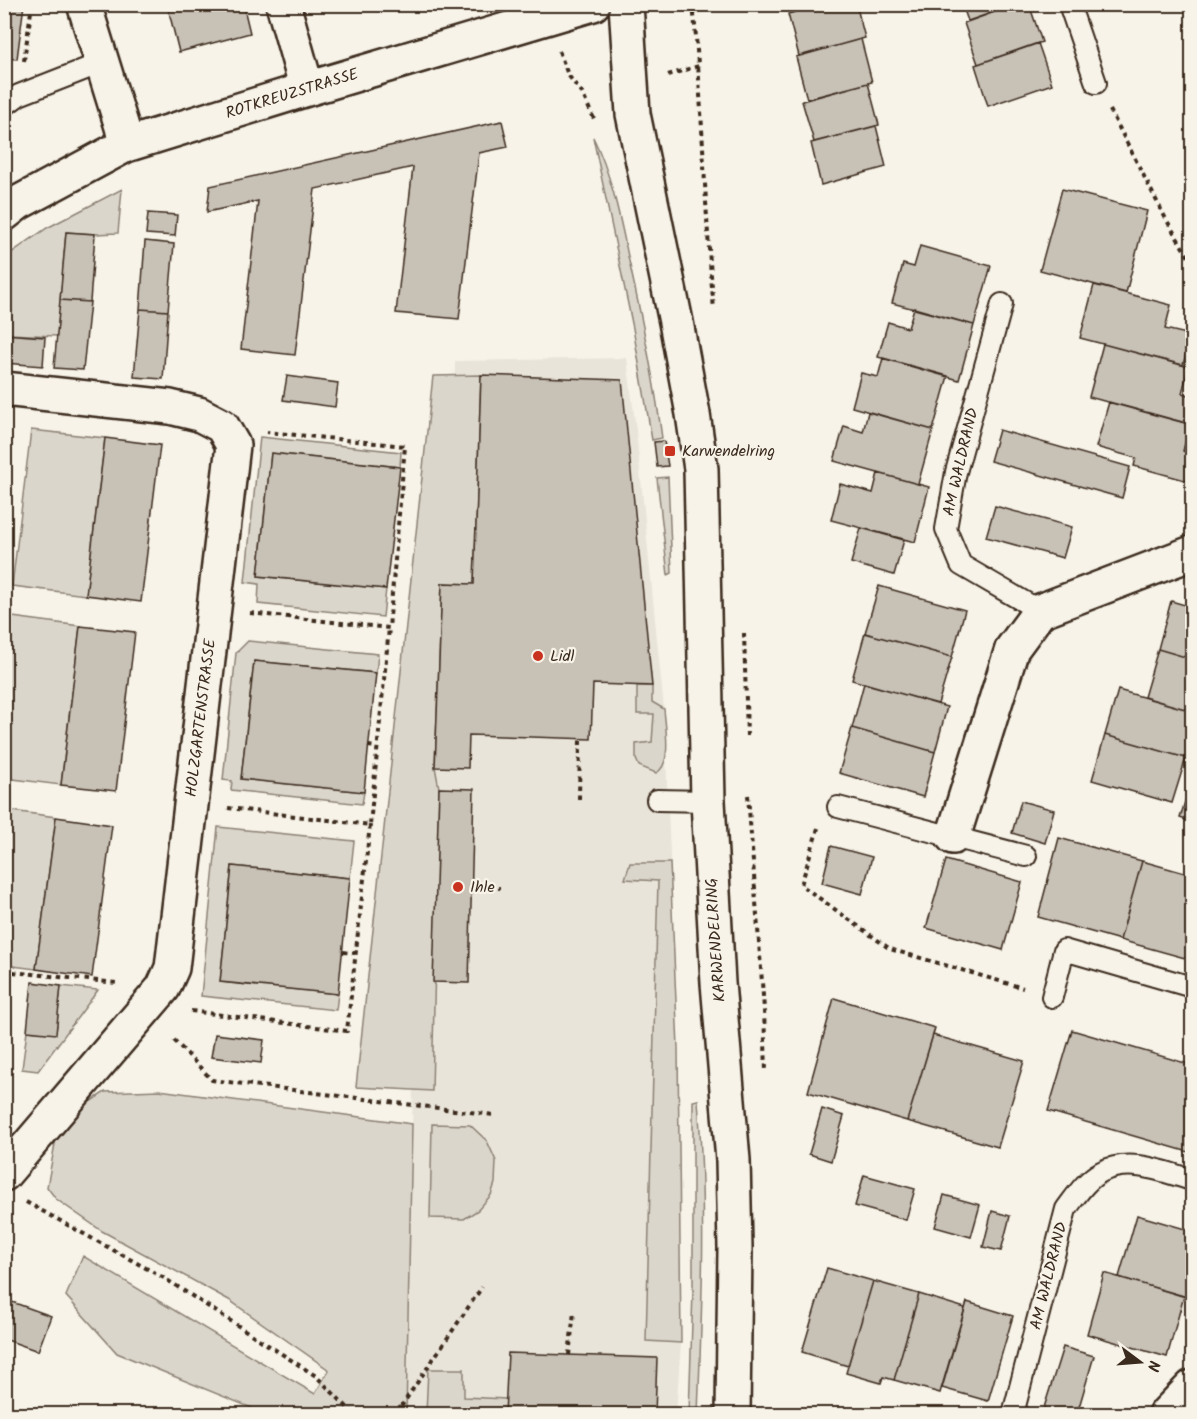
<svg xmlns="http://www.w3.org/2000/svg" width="1197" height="1419" viewBox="0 0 1197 1419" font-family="Kalam,sans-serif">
	<rect width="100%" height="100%" fill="#f7f3e8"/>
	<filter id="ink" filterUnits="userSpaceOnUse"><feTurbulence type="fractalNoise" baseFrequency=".0167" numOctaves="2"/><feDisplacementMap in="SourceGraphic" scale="12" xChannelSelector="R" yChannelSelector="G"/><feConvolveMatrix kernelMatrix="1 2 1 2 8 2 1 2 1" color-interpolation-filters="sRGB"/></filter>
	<g filter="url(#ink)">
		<path fill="#e9e4d9" d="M627,358L636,430L664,709L678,1048L681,1343L676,1414H406L424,564L453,565L455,361Z"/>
		<path fill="#dbd6cb" stroke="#8b8074" stroke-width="1.5" d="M593,137C612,176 620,218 629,261C642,319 654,378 662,438L652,440L633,328Z
			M122,189L118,233L95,234L66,232L57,336L5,334L4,258L47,228Z
			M481,375L474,584L442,583L435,767L439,788L432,1091L356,1087L433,376Z
			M31,430L105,438L86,595L12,586Z
			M260,437L401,452L400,467L271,453L258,576L386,589L383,617L258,604L259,584L245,582Z
			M668,477L672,573L668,575L657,478Z
			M5,616L80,626L61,785L5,778Z
			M248,641L378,654L376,673L254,661L241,779L364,792L362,804L231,790L232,781L223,780L236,653Z
			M637,686H652V702L664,709C665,725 673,765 656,773L639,766L636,759V744L652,742L654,714H637Z
			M5,810L56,817L36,969L5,965Z
			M218,827L354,841L350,878L232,866L220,982L338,994L336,1010L201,996Z
			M630,863H670L678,1048L681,1343L646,1341L658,881L625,879Z
			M61,986L98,990L38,1071L22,1069L27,1031L56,1033Z
			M159,1090L412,1124L406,1414H255L252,1408L117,1353L66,1296L83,1256L315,1394L329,1370L229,1300L102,1231L56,1199L47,1187L57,1133L71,1114L105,1092Z
			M698,1100C706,1205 702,1310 698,1414H689L693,1291V1101Z
			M432,1124L470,1125L487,1141L496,1161L495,1183L491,1195L478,1210L464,1219L430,1218Z
			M428,1369H464V1397L506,1399L505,1414H426Z"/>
		<path fill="#c8c1b6" stroke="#3b2a1e" stroke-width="1.5" d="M4,4H24L17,59L4,58Z
			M167,4H243L250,33L179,52Z
			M789,4H823L791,13Z
			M823,4H856L865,38L799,56L788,14Z
			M962,4H1017L968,21Z
			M1017,4H1029L1042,42L978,64L964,23Z
			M861,39L872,82L807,99L796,57Z
			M1038,43L1052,84L988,106L975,65Z
			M868,83L879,125L814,142L802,101Z
			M502,121L508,147L479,153L459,319L396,313L413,167L315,189L295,355L241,349L258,201L207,212L210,186Z
			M876,126L886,167L821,185L811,143Z
			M1062,189L1147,211L1126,293L1040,270Z
			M148,213L177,215L175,236L146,234Z
			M66,232L95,234L90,302L60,300Z
			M145,241L174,244L168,311L140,309Z
			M920,246L991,266L974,325L892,303L903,264L914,267Z
			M1094,285L1171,305L1165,329L1191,335L1183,365L1080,338Z
			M60,300L90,302L83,370L54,368Z
			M914,308L974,325L959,380L878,357L888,322L908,328Z
			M140,309L168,311L163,379L134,377Z
			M4,334L45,337L43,366L4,363Z
			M1103,344L1189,367L1182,393L1192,396V425L1089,397Z
			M883,358L948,376L933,430L852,407L861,373L878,377Z
			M481,375L622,380L652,686L593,684L591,739L469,735L468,768L435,767L442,583L474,584Z
			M287,376L338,383L335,407L283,400Z
			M1109,402L1190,424L1183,451L1192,454V482L1134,466L1136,458L1096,447Z
			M868,412L933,430L918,484L834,461L844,426L863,432Z
			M999,430L1130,467L1122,498L990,461Z
			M105,438L160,445L141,602L86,595Z
			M664,441L668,466L657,467L654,442Z
			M271,453L400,467L386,589L258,576Z
			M878,473L929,487L915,542L831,520L840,484L873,493Z
			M995,506L1072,527L1063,558L986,537Z
			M861,528L904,540L894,575L851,563Z
			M879,586L965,610L952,657L865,633Z
			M1171,601L1192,607V659L1158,649Z
			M80,626L135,632L116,791L61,785Z
			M865,633L952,657L938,704L852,680Z
			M1158,649L1192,659V711L1144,697Z
			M254,661L376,673L364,792L241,779Z
			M864,683L947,707L935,752L852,728Z
			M1118,690L1192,711V735L1186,758L1105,735Z
			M852,728L935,752L923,797L839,773Z
			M1105,735L1186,758L1172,803L1092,780Z
			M1191,782L1192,783V822L1180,818Z
			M439,788L474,789L469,983L433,982Z
			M1021,801L1054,810L1045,843L1012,833Z
			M56,817L112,825L92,977L36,969Z
			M1059,838L1142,861L1120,940L1038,917Z
			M831,846L872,857L862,894L822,883Z
			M946,860L1022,882L1003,950L926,928Z
			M1142,861L1192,875V960L1120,940Z
			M232,866L350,878L338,994L220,982Z
			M32,982L61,986L56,1034L27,1031Z
			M834,998L935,1028L907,1121L808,1092Z
			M1072,1030L1192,1065V1153L1048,1111Z
			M215,1034L264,1040L261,1063L211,1057Z
			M933,1035L1024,1061L998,1147L907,1121Z
			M822,1109L844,1116L831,1161L809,1154Z
			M864,1175L915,1189L906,1220L855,1206Z
			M944,1195L980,1205L971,1237L935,1227Z
			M992,1211L1010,1216L1001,1251L983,1247Z
			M1137,1215L1192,1231V1299L1119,1277Z
			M827,1268L873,1281L848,1366L802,1352Z
			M1104,1273L1184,1296L1167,1357L1087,1334Z
			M873,1281L919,1294L894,1380L883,1377L881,1383L846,1373Z
			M919,1294L965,1308L940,1393L894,1380Z
			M12,1302L51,1316L38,1351L4,1339V1323Z
			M967,1302L1013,1316L988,1401L942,1388Z
			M1063,1347L1094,1356L1077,1414H1042Z
			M508,1353L657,1358L655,1414H505Z"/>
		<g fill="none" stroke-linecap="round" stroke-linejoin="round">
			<defs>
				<path id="service" d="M1069,4L1096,83
					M4,106L19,95L101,63
					M1002,304L956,472L946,529L961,565L1040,611
					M657,800L708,801
					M838,807L1026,856
					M1052,997L1064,950L1192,987
					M1013,1414L1066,1209C1076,1196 1086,1180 1101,1172C1130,1157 1164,1172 1192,1180"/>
				<path id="minor" d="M84,4L122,127L126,145
					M283,4L307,89
					M4,214L18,203L126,145L307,89L593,4
					M4,389L170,407L199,414L222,426L233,445L172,968L163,988L4,1174
					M953,837L1012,649L1040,611L1192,553
					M1166,1414L1192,1387"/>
				<path id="secondary" d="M626,4L633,114L676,322L693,414L701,469L708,801L718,983L733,1160L735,1248L733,1414"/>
			</defs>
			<use href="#service" stroke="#3b2a1e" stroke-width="24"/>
			<use href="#minor" stroke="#3b2a1e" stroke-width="38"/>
			<use href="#secondary" stroke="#3b2a1e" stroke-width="38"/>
			<path stroke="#3b2a1e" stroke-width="4" stroke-dasharray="4.5 4.5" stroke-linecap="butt" d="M693,4C703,106 704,207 714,309
				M559,51L568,75L582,93L595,121
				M24,61L32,4
				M668,75L699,66
				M1110,110L1166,219L1192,263
				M250,613L389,628L405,446L267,432
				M744,633L747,736
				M368,746L377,747
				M748,795L764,1009L766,1072
				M579,799L580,739
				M228,808L370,825L389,628
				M818,828L801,885L890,949L1023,988
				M471,888H500
				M343,952L355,953
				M4,971L117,983
				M191,1011L347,1031L370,825
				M174,1040L212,1080L494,1115
				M26,1202L164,1278L316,1376L354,1414
				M569,1355L574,1312
				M396,1414L482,1287"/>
			<use href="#service" stroke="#f7f3e8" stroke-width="20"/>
			<use href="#minor" stroke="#f7f3e8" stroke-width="33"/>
			<use href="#secondary" stroke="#f7f3e8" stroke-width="33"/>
		</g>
	</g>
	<g fill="#c8321e" stroke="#f7f3e8" stroke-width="2">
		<rect x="664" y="445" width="12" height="12" rx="3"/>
		<circle cx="538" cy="656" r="6"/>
		<circle cx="458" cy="887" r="6"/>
	</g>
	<g text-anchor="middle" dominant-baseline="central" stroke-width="4.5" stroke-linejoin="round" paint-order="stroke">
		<g font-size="16" fill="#3b2a1e" stroke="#f7f3e8">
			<text transform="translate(292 94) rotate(-17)">ROTKREUZSTRASSE</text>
			<text transform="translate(961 462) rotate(-77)">AM WALDRAND</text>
			<text transform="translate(201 718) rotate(-83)">HOLZGARTENSTRASSE</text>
			<text transform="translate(716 940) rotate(-94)">KARWENDELRING</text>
			<text transform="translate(1049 1276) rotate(-76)">AM WALDRAND</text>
		</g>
		<g font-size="16" fill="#3b2a1e" stroke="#f7f3e8" text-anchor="start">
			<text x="682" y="451">Karwendelring</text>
			<text x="550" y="656">Lidl</text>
			<text x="470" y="887">Ihle</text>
		</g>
	</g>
	<rect width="1197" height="1419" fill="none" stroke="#f7f3e8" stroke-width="24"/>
	<rect x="12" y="12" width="1173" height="1395" fill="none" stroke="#3b2a1e" stroke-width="2" filter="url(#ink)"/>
	<g transform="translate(1140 1362) rotate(106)" stroke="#f7f3e8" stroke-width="4.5" paint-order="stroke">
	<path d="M0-4.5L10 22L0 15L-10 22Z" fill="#3b2a1e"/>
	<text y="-9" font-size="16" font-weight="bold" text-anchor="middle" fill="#3b2a1e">N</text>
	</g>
</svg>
